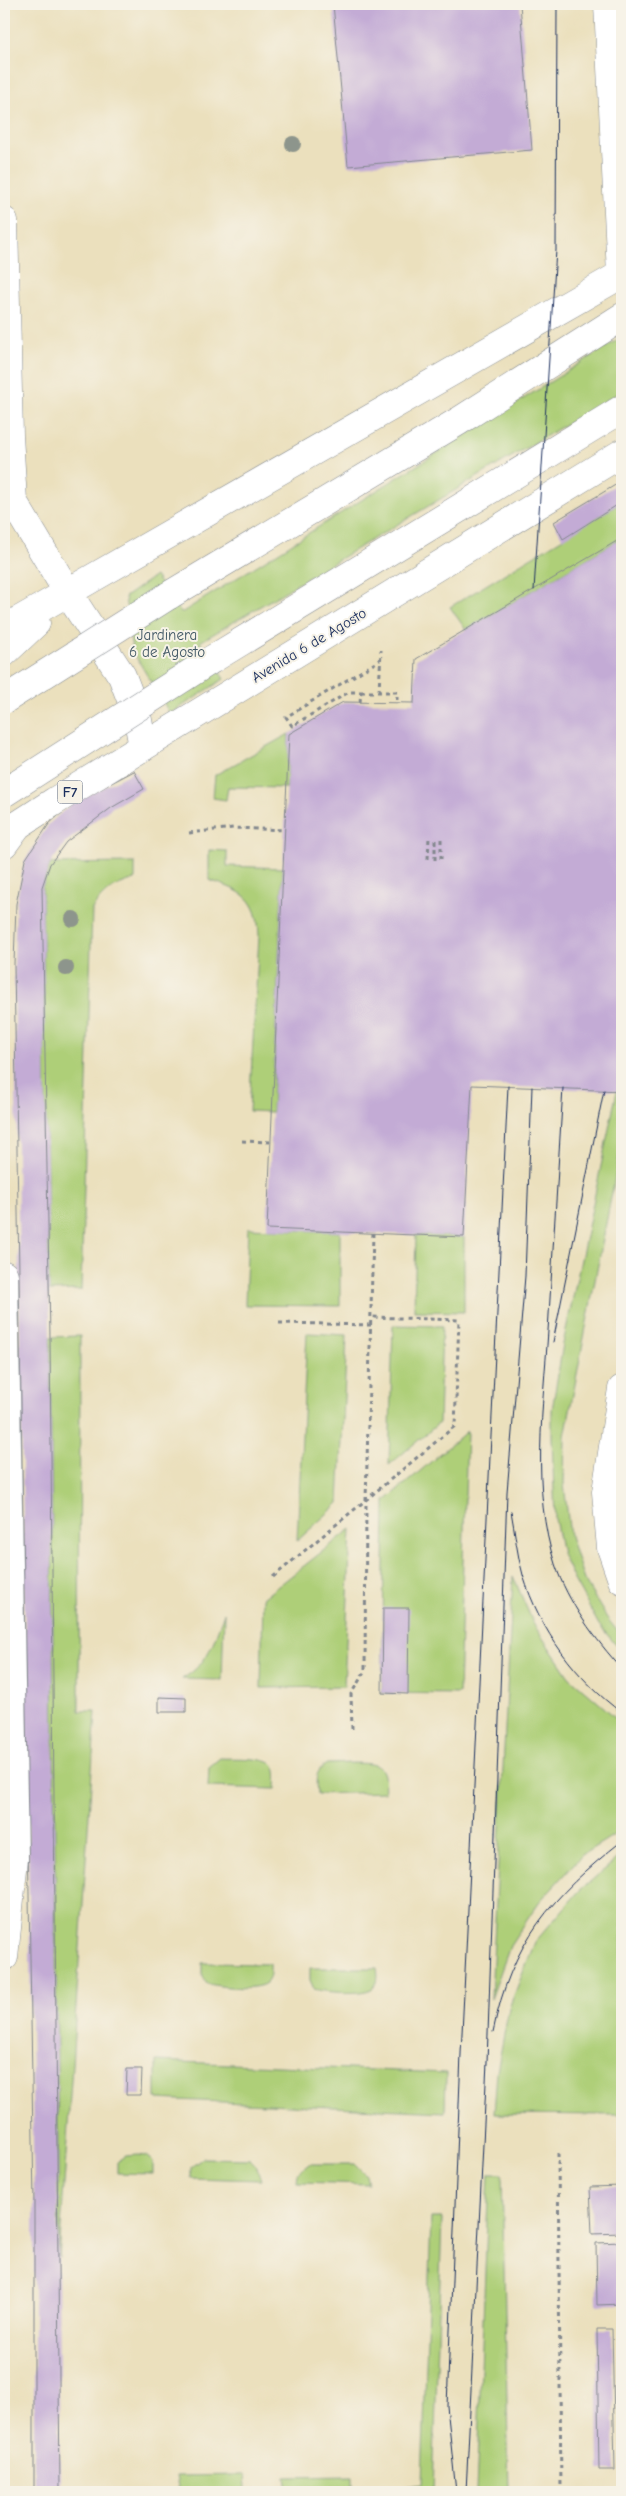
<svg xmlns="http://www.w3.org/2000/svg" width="626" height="2496" viewBox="0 0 626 2496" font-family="'Comic Neue',sans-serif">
	<rect width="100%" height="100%" fill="#f7f3e8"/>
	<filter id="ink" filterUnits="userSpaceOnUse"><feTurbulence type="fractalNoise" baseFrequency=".02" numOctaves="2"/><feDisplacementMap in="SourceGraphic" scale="10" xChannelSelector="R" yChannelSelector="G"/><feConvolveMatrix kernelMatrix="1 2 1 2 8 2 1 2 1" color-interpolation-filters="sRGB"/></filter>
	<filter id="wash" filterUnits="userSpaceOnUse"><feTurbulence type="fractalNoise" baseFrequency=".0096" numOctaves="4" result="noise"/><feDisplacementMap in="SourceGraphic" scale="20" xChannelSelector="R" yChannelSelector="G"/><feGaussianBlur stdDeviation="1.12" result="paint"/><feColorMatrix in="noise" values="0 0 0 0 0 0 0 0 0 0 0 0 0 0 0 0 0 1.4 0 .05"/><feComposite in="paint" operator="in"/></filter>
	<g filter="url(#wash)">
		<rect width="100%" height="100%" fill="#ebe0bd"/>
		<path fill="#aecf78" stroke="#647f6b" d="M622,337V391L200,642L224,679L170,714L132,650L125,597L155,576L181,613Z
			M622,502V538L466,630L450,607Z
			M289,734L287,788L228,787L226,800L213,798L215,775Z
			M209,850L227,851V866L283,868L272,1112L249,1111L259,936C258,897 242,891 209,880Z
			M135,863V879C113,886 106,890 92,909L81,1290L49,1291L42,887L50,864Z
			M617,1091H622L621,1146L565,1436L564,1484L570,1536L584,1580L607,1618L622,1637V1652L599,1625L574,1580L562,1554L555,1519L552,1438V1410L563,1344Z
			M248,1228L340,1232V1306L245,1305Z
			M416,1235L464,1237V1312L414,1311Z
			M393,1325L442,1326L439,1423L389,1465Z
			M307,1333L347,1335L339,1503L297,1541Z
			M80,1336L79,1711H96L59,2258L50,1337Z
			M467,1431L459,1694L382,1693L385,1501Z
			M351,1529L344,1687L261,1688L263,1598Z
			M513,1576L534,1625L569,1677L622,1723V1830L582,1855L539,1902L510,1946L491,1999Z
			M224,1613L222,1680L182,1679C210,1662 213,1642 224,1613Z
			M220,1758C232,1759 267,1756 274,1766C278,1772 276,1782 276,1789L208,1787L209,1767Z
			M327,1764C339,1764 375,1760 381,1769C386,1775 384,1785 385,1792L317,1794C316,1781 314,1771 327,1764Z
			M622,1855V2115L494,2114L497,2072L509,2008L535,1942L580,1890Z
			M202,1963L270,1964C270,1971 271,1978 266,1983C256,1991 217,1987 206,1983L202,1974Z
			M310,1968H377C378,1975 379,1982 374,1987C366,1996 325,1992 314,1989L310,1980Z
			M156,2061L446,2073L445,2112L156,2099Z
			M139,2155L146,2156L153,2162V2174L117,2173V2162L126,2156Z
			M203,2158L250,2159L256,2165L261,2180L191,2178V2167Z
			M309,2164H355L366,2175L368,2184L297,2182L298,2173Z
			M489,2174H502L509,2492H476Z
			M431,2218H442L433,2492H407L408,2486L422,2484Z
			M245,2475L246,2487L243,2492H179L176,2476Z
			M353,2476V2488L351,2492H287L285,2477Z"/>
		<g id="blocks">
			<path fill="#c3abd5" d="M333,4H520L532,150L348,166Z
				M622,481V502L563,539L554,522Z
				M622,538V1091L472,1085L464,1237L267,1229L289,734L343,702L414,703L416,659Z
				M134,771L144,789L111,808L66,842L50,864L42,887L50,1337L60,2492H34V2204L14,964L16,904L25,860L49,824L70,805Z
				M383,1608H409L408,1694L382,1693Z
				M159,1697L186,1698V1712H159Z
				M127,2069H142L141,2095H126Z
				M622,2186V2233L592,2234L590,2187Z
				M622,2242V2304L597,2305L596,2243Z
				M597,2329H612L615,2470H599Z"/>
		</g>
	</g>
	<g filter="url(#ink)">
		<use href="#blocks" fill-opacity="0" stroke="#83888e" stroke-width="1"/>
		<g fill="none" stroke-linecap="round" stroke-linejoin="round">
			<defs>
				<path id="minor" d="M608,4L621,274
					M622,1389L606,1492L611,1548L622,1580"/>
				<path id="major" d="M4,221L9,436L13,501L68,593L122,676L137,715L143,747
					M168,596L459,421L622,317
					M4,629L622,274
					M4,653L36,623
					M211,660L622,409
					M4,844L18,825L55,801L622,453
					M4,1275L14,1859L4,1957"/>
			</defs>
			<use href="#minor" stroke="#83888e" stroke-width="29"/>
			<use href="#major" stroke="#83888e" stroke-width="29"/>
			<path stroke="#83888e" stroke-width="3" stroke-dasharray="4 4" stroke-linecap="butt" d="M361,692H397V703
				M379,692L381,650
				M360,702L361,692H349L292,726L286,717L380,660
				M189,833L233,828L285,830
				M428,859L429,837
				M441,859V838
				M435,860V838
				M242,1141L270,1142
				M279,1323L371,1325
				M273,1577L455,1426L459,1320L371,1317
				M352,1729L351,1694L365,1671L366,1500L373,1233
				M558,2153L561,2492"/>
			<use href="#minor" stroke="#fff" stroke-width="28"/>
			<use href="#major" stroke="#fff" stroke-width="28"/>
			<path stroke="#1b2f5e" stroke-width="1" d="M534,590L556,250L557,4
				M563,1088C558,1169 553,1250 548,1331C543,1407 531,1490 555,1564C568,1603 595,1639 622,1669
				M553,1342L604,1090
				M511,1511C515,1532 517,1555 523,1575C540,1631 576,1679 622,1713
				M493,2032C511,1942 552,1896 622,1841
				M456,2492L447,2406L461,2054L508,1086
				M466,2492L487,2062L507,1492L525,1276L532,1087"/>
			<defs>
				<path id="major-bridge" d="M4,700L168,596
					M4,793L211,660"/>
			</defs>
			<use href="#major-bridge" stroke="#83888e" stroke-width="29" stroke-linecap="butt"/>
			<use href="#major-bridge" stroke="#fff" stroke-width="28"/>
		</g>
		<g fill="#8d958c">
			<circle cx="293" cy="144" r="8"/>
			<circle cx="73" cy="919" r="8"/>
			<circle cx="66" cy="968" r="8"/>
		</g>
	</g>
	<g text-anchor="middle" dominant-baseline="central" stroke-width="4" stroke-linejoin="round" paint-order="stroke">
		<rect fill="#f7f3e8" stroke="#5d6a87" stroke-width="1" x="57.5" y="780.5" width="25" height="23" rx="4"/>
		<g font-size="14" font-weight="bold" fill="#1b2f5e">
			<text x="70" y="792">F7</text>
		</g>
		<g font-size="15" fill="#405764" stroke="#f7f3e8">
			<text x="167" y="635">Jardinera<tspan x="167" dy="17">6 de Agosto</tspan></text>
		</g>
		<g font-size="15" fill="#1b2f5e" stroke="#f7f3e8">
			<text transform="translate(309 645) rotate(-31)">Avenida 6 de Agosto</text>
		</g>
	</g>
	<rect width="626" height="2496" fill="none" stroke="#f7f3e8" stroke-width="20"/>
</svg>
